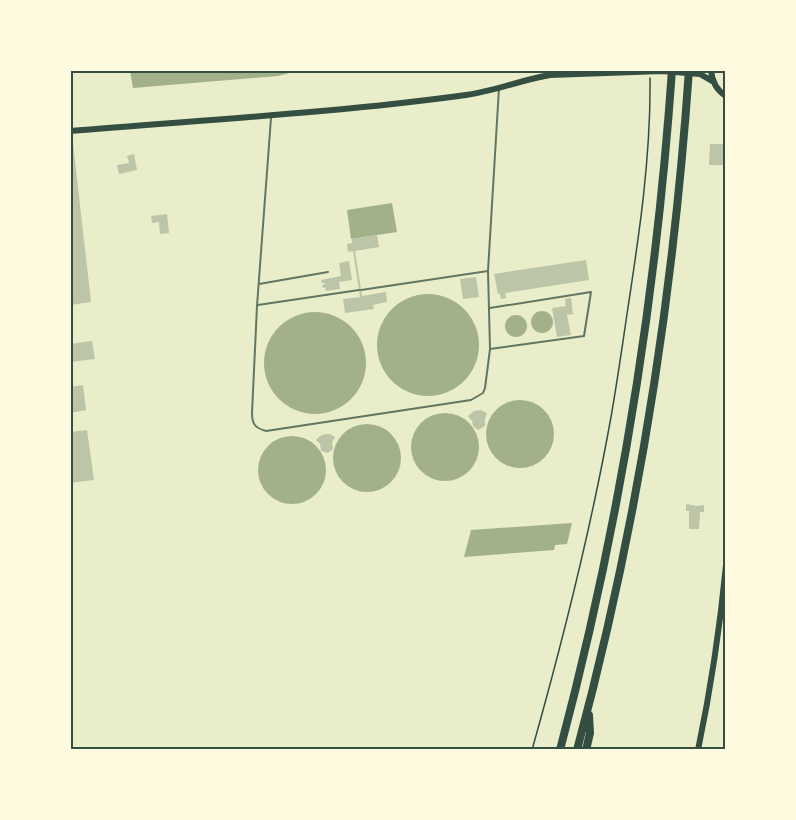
<svg xmlns="http://www.w3.org/2000/svg" width="796" height="820" viewBox="0 0 796 820" font-family="'Exo 2',sans-serif">
	<rect width="100%" height="100%" fill="#e9edc9"/>
	<path fill="#a3b18a" d="M130,71V70L297,71L278,76L133,88Z
		M392,203L397,232L351,239L347,210Z
		M377 345a51 51 0 1 1 102 0a51 51 0 1 1-102 0Z
		M531 322a11 11 0 1 1 22 0a11 11 0 1 1-22 0Z
		M264 363a51 51 0 1 1 102 0a51 51 0 1 1-102 0Z
		M505 326a11 11 0 1 1 22 0a11 11 0 1 1-22 0Z
		M486 434a34 34 0 1 1 68 0a34 34 0 1 1-68 0Z
		M411 447a34 34 0 1 1 68 0a34 34 0 1 1-68 0Z
		M333 458a34 34 0 1 1 68 0a34 34 0 1 1-68 0Z
		M258 470a34 34 0 1 1 68 0a34 34 0 1 1-68 0Z
		M572,523L567,544L555,545L554,550L464,557L471,530Z"/>
	<path fill="#bcc5a7" d="M73,143L91,302L70,305V144Z
		M710,144H723V165H709Z
		M134,154L137,170L119,174L117,165L129,163L127,156Z
		M167,214L169,233L160,234L159,222L152,223L151,216Z
		M377,235L379,247L355,251L362,296L386,292L387,302L373,305L374,309L345,313L343,299L360,297L353,251L348,252L347,244L352,243V239Z
		M586,260L589,280L505,293L506,298L501,299L500,294H498L494,274Z
		M349,261L352,280L339,282L340,289L326,291L325,287L323,288L322,285L325,284V283H322L321,280L341,276L339,263Z
		M476,277L479,297L463,299L460,279Z
		M571,298L573,314L567,315L571,335L557,337L552,308L566,306L565,299Z
		M92,341L95,359L70,362V344Z
		M83,385L86,410L70,413V387Z
		M481,410L487,413L485,419V426L478,430L473,426L472,421L468,416L474,411Z
		M87,430L94,480L70,483V432Z
		M325,434H330L335,437L332,442L333,449L328,453L321,451L320,444L316,440L320,436Z
		M686,504L697,506L704,505V512H700L699,529H689V511H686Z"/>
	<g fill="none" stroke-linecap="round" stroke-linejoin="round">
		<path stroke="#344e41" stroke-width="1.5" d="M532,750C563,640 591,529 611,417C617,383 622,348 627,314C639,236 651,157 650,78"/>
		<path stroke="#617663" stroke-width="2" d="M271,118L257,306L252,413C252,424 255,428 266,431L471,400L483,393L485,388L490,349L488,271L499,88
			M259,284L328,272
			M361,290L488,271
			M258,305L359,290
			M490,308L591,292L584,336L490,349"/>
		<path stroke="#344e41" stroke-width="6" d="M711,70C712,82 716,90 726,96
			M70,131C202,120 335,113 466,95C494,91 521,80 550,75L662,71L700,74L712,81
			M698,750C711,688 720,627 726,565"/>
		<path stroke="#344e41" stroke-width="8" d="M560,750C619,528 656,300 672,70
			M577,750C637,528 673,300 689,70
			M586,750L590,733L589,715"/>
	</g>
	<rect width="796" height="820" fill="none" stroke="#fefae0" stroke-width="144"/>
	<rect x="72" y="72" width="652" height="676" fill="none" stroke="#344e41" stroke-width="2"/>
</svg>
